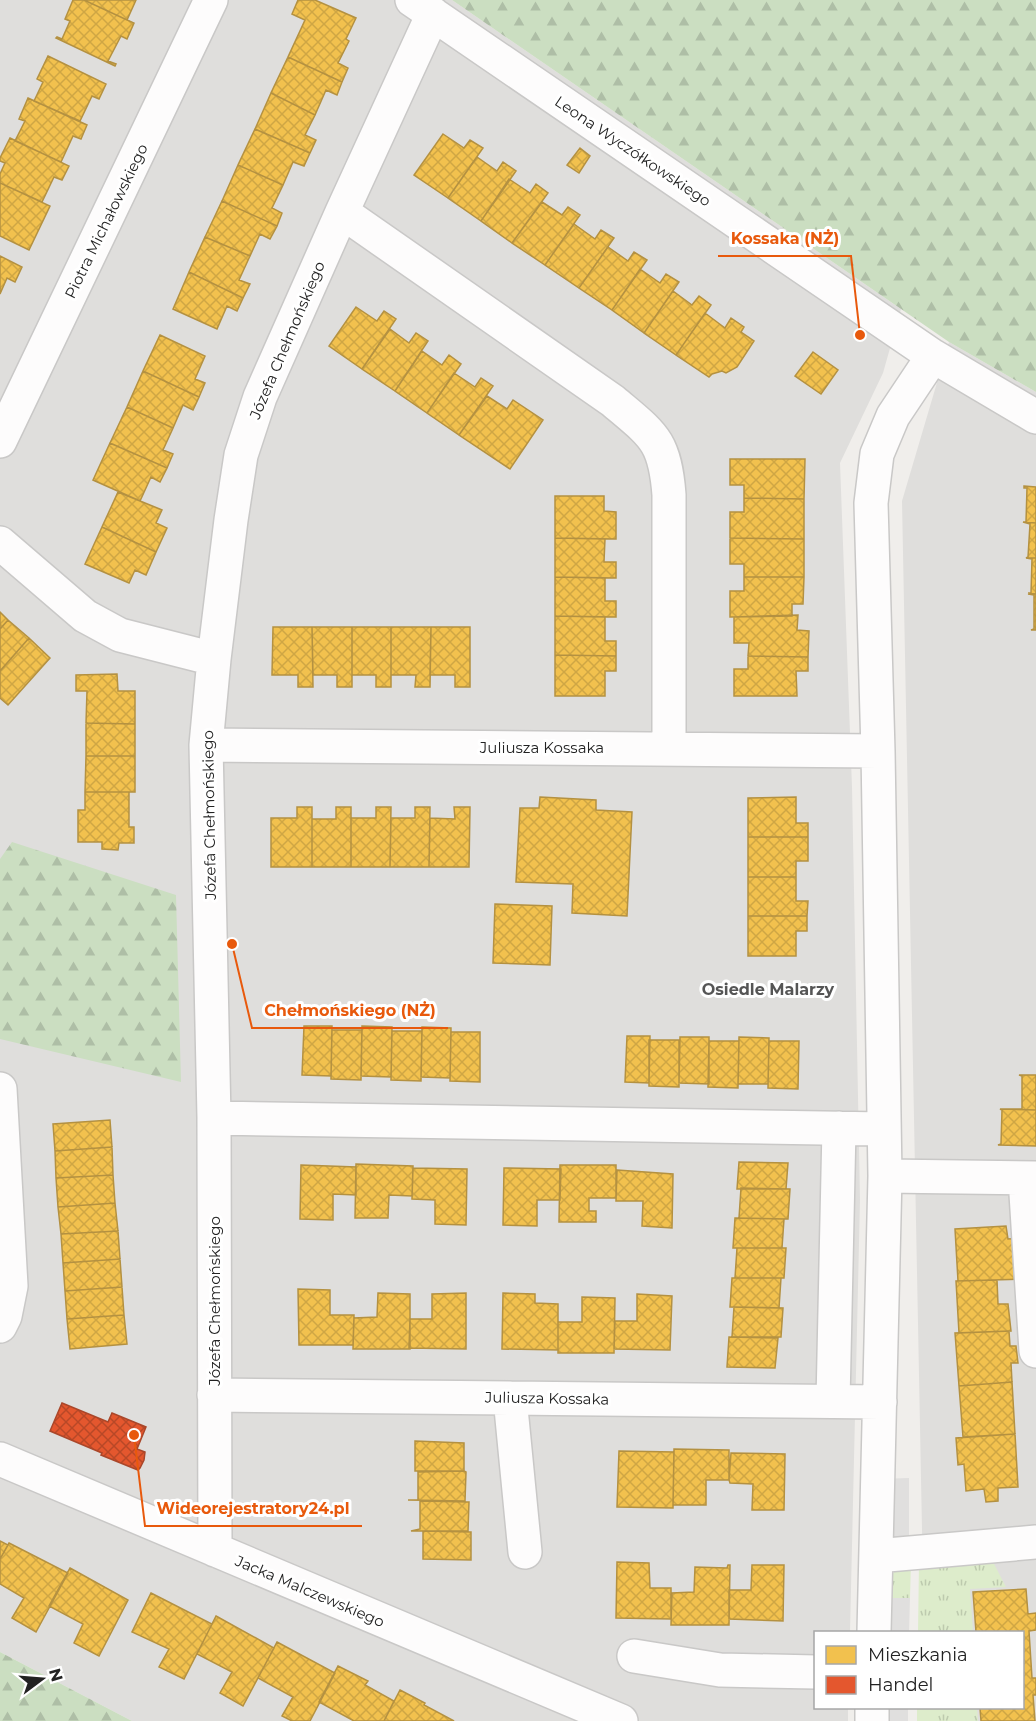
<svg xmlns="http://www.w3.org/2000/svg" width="1036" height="1721" viewBox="0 0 1036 1721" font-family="Montserrat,sans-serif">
	<defs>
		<pattern id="grass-tufts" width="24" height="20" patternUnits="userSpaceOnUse" patternTransform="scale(1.5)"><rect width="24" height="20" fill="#ddeccb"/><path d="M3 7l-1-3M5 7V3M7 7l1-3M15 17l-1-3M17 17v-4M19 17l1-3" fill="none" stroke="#bdcaae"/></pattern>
		<pattern id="forest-firs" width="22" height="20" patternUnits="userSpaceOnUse" patternTransform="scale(1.5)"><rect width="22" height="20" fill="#cbdec1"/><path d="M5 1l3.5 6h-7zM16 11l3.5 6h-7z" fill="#aebea6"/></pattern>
		<pattern id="homes-cross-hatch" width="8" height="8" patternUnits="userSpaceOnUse" patternTransform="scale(1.5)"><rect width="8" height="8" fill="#f2c14e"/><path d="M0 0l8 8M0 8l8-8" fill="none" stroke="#cfa644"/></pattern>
		<pattern id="shops-cross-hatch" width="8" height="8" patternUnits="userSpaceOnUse" patternTransform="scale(1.5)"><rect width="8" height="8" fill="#e4572e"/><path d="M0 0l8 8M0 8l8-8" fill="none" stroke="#b84827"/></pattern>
	</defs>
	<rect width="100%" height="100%" fill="#f0eeeb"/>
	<path fill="#dfdedc" d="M0,0H452L901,309L883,373L840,463L852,787L860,1200L850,1632H816V1708H848V1721H132L0,1652Z
		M949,342L1036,392V1721H925V1708H1022V1632H924L902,501Z"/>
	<path fill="url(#grass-tufts)" d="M992,1560L1006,1587L970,1589L973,1632H918L919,1562Z
		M911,1562L910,1598H888V1580L901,1563Z
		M917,1708H977L978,1721H917Z"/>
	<path fill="url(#forest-firs)" d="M452,0H1036V392L949,342Z
		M12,842L176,895L181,1082L0,1039V859Z
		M0,1652L132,1721H0Z"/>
	<path fill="#e0dfde" d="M909,1478V1538H877L878,1479Z
		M875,1598H910L909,1632H874Z
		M872,1708H908V1721H872Z"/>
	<path fill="url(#homes-cross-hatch)" stroke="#b49141" stroke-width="1.5" d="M73,0H84L134,23L127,39L121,36L108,61L116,64L115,66L56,38L57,37L62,39L70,21L65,19Z
		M84,0H136L127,20Z
		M298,0H315L356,18L346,39L349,41L338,63L348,68L342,82L288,57L305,20L292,14Z
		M48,56L106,84L99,99L92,96L80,121L34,101L43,82L37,79Z
		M288,57L342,82L337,95L326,90L315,115L271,93Z
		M271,93L315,115L305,135L316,140L310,153L255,129Z
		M28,98L87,125L81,139L73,136L61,162L15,141L25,121L19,119Z
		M255,129L310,153L304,166L293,162L283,185L238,165Z
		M443,134L464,148L470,140L483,148L448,198L414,175Z
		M10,138L69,166L62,180L54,177L42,202L0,183V174L5,163L0,161V158Z
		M580,148L590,156L579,173L567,165Z
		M477,157L497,171L503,162L516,171L481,221L448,198Z
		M238,165L283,185L272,208L282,213L277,226L222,201Z
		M509,179L530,193L536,184L548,193L512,243L481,221Z
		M0,183L50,206L29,250L0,236Z
		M222,201L277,226L270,239L260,234L250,256L205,237Z
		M542,202L562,215L568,207L580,215L545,265L512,243Z
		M574,224L595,239L601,230L614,238L579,288L545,265Z
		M205,237L250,256L239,280L250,284L243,298L189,272Z
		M608,247L628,261L634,252L647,260L612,310L579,288Z
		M0,256L22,267L15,282L7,278L0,294Z
		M640,269L660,283L666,274L679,282L644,333L612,310Z
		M189,272L243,298L237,311L227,306L217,329L173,309Z
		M673,291L692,305L699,296L711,305L676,355L644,333Z
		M356,307L377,321L384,311L396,319L362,369L329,346Z
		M705,313L725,328L731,318L744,327L741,332L754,341L737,367L726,373L722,371L712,374L709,377L676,355Z
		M390,329L409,343L416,333L428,341L395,391L362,369Z
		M160,335L205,356L195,379L205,383L199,397L143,371Z
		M422,351L442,365L449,355L461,364L427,413L395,391Z
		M813,352L838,370L821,394L795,376Z
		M143,371L199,397L193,410L183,405L173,428L127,407Z
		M454,373L475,387L481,378L493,386L459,435L427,413Z
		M487,396L507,409L513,400L543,420L510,469L459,435Z
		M127,407L173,428L163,450L173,454L167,468L110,443Z
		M110,443L167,468L160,482L151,477L140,501L93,480Z
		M730,459H805L804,499L744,498V485H730Z
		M1024,486L1036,487V523L1023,522H1026L1027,488H1024Z
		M118,492L162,510L156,523L167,528L156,552L102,527Z
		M555,496H604V511L616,512V539L555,538Z
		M744,498L804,499V539L730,538V512H744Z
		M1023,522L1036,523V558H1026L1028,557L1030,524Z
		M102,527L156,552L146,575L135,570L129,583L85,564Z
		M555,538L605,539L604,562H616V578L555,577Z
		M730,538L804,539V577H744V564H730Z
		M1026,558H1036V594L1028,593H1031L1032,559Z
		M555,577L605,578V601H616V617L555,616Z
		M744,577H804L803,604H792V616L730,617V591H744Z
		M1028,594H1036V630H1031L1034,629V595Z
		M0,612L8,620L0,629Z
		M798,615L797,630L809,631L808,657L748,656L749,643H734V617Z
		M555,616L605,617V641H616V656L555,655Z
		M8,620L29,638L0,671V629Z
		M273,627H312L313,687H298V675H272Z
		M312,627H352V687H337V675H313Z
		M352,627H391V687H376V675H352Z
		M391,627H431L430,687H415L416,675H391Z
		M431,627H470V687H455V675H430Z
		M29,638L50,658L8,705L0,698V671Z
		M555,655L616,656V671H605V696H555Z
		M748,656L808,657V671H796L797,696H734V669H748Z
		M117,674L118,691H135V724L86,723L87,691H76V675Z
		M86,723L135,724V756H86Z
		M86,756H135V792H85Z
		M85,792H129V827H134V843H119L118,850L102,849V842H78V810H85Z
		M540,797L596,800V810L632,812L627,916L572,913L573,884L516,882L520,808H539Z
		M796,797V823H808V837H748V798Z
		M297,807H312V867H271V818H297Z
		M336,807H351V867H312V819H336Z
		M376,807H391L390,867H351V818H376Z
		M415,807H430L429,867H390L391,818H415Z
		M454,807H470L469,867H429L430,818L455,819Z
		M748,837H808V861H796V877H748Z
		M748,877H796V901H808L807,916H748Z
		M495,904L552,906L550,965L493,963Z
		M748,916H807V931H796V956H748Z
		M304,1026H332L331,1076L302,1075Z
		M362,1026L392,1027L391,1077L361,1076Z
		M422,1027L451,1028L450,1078L421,1077Z
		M332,1030H362L361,1080L331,1079Z
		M392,1031H422L421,1081L391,1080Z
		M451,1032H480V1082L450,1081Z
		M627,1036H650L649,1083L625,1082Z
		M680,1037H709V1084L679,1083Z
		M739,1037L769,1038L768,1084H738Z
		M649,1040H679V1087L649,1086Z
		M709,1041H739L738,1088L708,1087Z
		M769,1041H799L798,1089L768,1088Z
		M1019,1075H1036V1110L1000,1109H1022V1076Z
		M1000,1109L1036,1110V1146L998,1145L1001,1144L1002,1110Z
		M110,1120L112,1147L55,1151L53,1124Z
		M112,1147L113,1175L56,1178L55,1151Z
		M739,1162L788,1163L786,1189H737Z
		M356,1164L413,1166L412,1196L389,1195L388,1218H355Z
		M301,1165L356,1167V1195L333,1194V1220L300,1219Z
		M560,1165H616V1198H589V1211H596V1222H559Z
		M413,1168L467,1169L466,1225L435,1224V1200L412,1199Z
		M504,1168L561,1169L560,1200H537V1226L503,1225Z
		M617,1170L673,1174L672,1228L642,1226L643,1201H616Z
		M113,1175L115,1203L58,1207L56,1178Z
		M741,1188L790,1189L788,1219L739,1218Z
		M115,1203L118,1231L61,1234L58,1207Z
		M735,1218L784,1219L782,1248H733Z
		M1006,1226L1008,1239L1020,1238L1023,1279L958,1281L955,1229Z
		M118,1231L120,1259L63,1263L61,1234Z
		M737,1248H786L784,1278H735Z
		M120,1259L122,1287L65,1291L63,1263Z
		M732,1278H781L779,1308L730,1307Z
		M997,1280L998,1304H1008L1011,1331L959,1333L956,1281Z
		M122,1287L124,1315L67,1319L65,1291Z
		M298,1289L330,1290V1315H354L353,1345H299Z
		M378,1293L410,1294V1349H353L354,1318L377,1317Z
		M466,1293V1349L409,1348L410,1319H432V1294Z
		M503,1293L535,1294V1303L558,1304V1350L502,1349Z
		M637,1294L672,1296L670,1350L614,1349L615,1321H637Z
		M582,1297L615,1298L614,1353H558V1322H582Z
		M734,1307L783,1308L781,1337H732Z
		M124,1315L127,1344L70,1349L67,1319Z
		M1009,1331L1010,1346H1016L1018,1363H1011L1012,1382L959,1386L955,1333Z
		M729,1337L778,1338L775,1368L727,1367Z
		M1012,1382L1015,1434L963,1437L959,1386Z
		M1015,1434L1018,1487L998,1488V1501L986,1502L984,1489L966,1491L964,1464L958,1465L956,1438Z
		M415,1441L464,1443V1471H415Z
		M674,1449L729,1450V1480H706V1505H673Z
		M619,1451L674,1452L673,1508L617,1507Z
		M731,1453L785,1454L784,1510H752L753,1484L730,1483L729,1480Z
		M464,1471L466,1472L465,1501L408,1500H418V1472Z
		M420,1501L469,1502L468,1531H411L420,1529Z
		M423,1531L471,1532V1560L423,1559Z
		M0,1541L8,1545L0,1559Z
		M9,1543L68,1573L36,1632L12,1618L24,1598L0,1584V1559Z
		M617,1562L649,1563L650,1588H671V1619L616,1618Z
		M728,1565H730L729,1625H671L672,1593L694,1592L695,1567L727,1568Z
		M752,1565H784L783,1621L729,1619V1590H751Z
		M70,1568L128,1600L99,1656L74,1643L83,1624L49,1606Z
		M1026,1589L1028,1614L1036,1613V1630L1029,1631L1032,1678H1036V1695H1033L1035,1721H981L980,1708H1022V1632H976L973,1592Z
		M151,1593L212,1624L184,1679L159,1667L169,1649L132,1632Z
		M216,1616L274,1648L243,1706L220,1693L232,1672L197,1654Z
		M277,1642L335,1673L310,1721H292L282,1716L293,1697L258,1678Z
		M338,1666L368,1681L365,1685L394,1701L384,1721H354L319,1702Z
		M400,1690L425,1703L424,1705L454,1721H384Z"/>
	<path fill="url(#shops-cross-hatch)" stroke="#aa472a" stroke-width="1.5" d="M62,1403L108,1422L112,1413L146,1427L137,1449L145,1452L144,1460L140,1468L138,1470L101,1455L102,1453L50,1431Z"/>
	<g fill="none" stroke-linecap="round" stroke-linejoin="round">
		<defs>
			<path id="minor" d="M412,0L933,356L1036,417
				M342,212L613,401C653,435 665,440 669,495V748
				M0,441L211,0
				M0,543L85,616L120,635L214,659
				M206,745L878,751
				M0,1089L11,1286L5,1316L0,1326
				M214,1118L884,1129
				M885,1176L1036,1178
				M1025,1178L1036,1351
				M214,1395L880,1402
				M510,1398L525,1552
				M833,1401L839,1128
				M0,1459L621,1721
				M215,1550L214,1118L206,745L214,659L231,520L241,455L260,397L342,212L433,14
				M876,1556L1036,1542
				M874,1632L885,1176L878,751L871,503L877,454L893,416L933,356
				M634,1656L720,1670L816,1672
				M872,1721V1708"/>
		</defs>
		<use href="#minor" stroke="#c9c8c7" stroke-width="36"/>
		<use href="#minor" stroke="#fdfcfc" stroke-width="33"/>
	</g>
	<g text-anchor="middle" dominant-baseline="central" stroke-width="6" stroke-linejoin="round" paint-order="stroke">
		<g font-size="15" fill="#222" stroke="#fff">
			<text transform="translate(633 151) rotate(34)">Leona Wyczółkowskiego</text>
			<text transform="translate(106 221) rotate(-64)">Piotra Michałowskiego</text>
			<text transform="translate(287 340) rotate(-67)">Józefa Chełmońskiego</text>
			<text x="542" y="747">Juliusza Kossaka</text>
			<text transform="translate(209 815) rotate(-91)">Józefa Chełmońskiego</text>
			<text transform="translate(214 1301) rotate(-90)">Józefa Chełmońskiego</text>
			<text transform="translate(547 1398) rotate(1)">Juliusza Kossaka</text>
			<text transform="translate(310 1591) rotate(23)">Jacka Malczewskiego</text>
		</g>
		<g font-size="16" font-weight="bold" fill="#555" stroke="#fff">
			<text x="768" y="989">Osiedle Malarzy</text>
		</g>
	</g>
	<path fill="none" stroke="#e8590c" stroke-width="2" d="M860 335L851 256H718M232 944L252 1028H448M134 1435L145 1526H362"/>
	<g fill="#e8590c" stroke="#fff" stroke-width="2">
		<circle cx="860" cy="335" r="6"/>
		<circle cx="232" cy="944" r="6"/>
		<circle cx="134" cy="1435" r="6"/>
	</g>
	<g font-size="16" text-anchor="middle" font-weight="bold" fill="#e8590c" stroke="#fff" stroke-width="6" stroke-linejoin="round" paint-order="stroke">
		<text x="785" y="244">Kossaka (NŻ)</text>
		<text x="350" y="1016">Chełmońskiego (NŻ)</text>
		<text x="253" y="1514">Wideorejestratory24.pl</text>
	</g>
	<rect x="814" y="1631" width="210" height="78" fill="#ffffff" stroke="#a7a7a7" stroke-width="1.5"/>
	<rect x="826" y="1646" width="30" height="18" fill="#f2c14e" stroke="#a7a7a7" stroke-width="1.5"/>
	<text x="868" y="1661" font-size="18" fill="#222222">Mieszkania</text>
	<rect x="826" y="1676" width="30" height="18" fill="#e4572e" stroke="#a7a7a7" stroke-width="1.5"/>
	<text x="868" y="1691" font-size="18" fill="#222222">Handel</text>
	<g transform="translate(42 1679) rotate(74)" stroke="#ffffff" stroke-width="4.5" paint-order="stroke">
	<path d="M0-4.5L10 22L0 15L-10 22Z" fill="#222222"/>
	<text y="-9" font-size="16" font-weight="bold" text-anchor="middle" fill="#222222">N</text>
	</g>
</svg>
